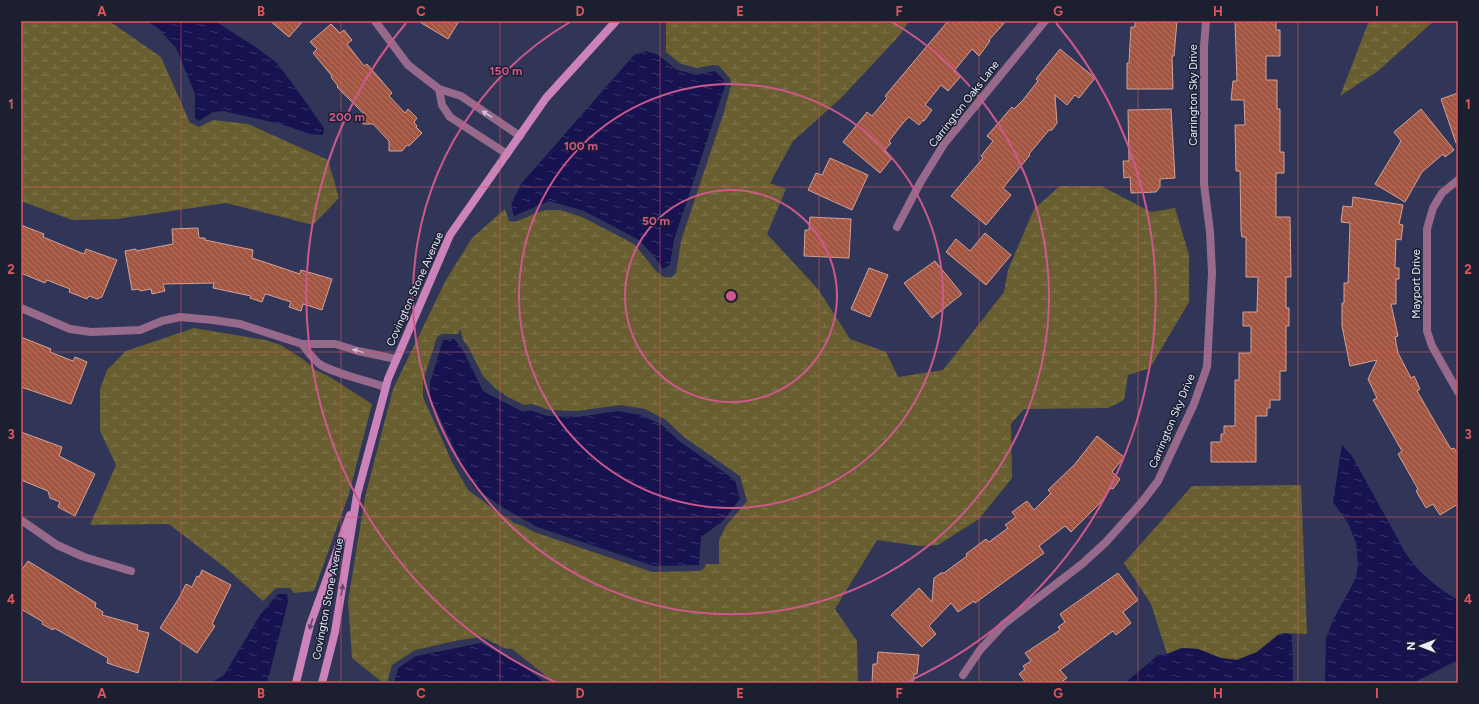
<svg xmlns="http://www.w3.org/2000/svg" width="1479" height="704" viewBox="0 0 1479 704" font-family="Figtree,sans-serif">
	<defs>
		<pattern id="wetland-marsh" width="20" height="14" patternUnits="userSpaceOnUse"><rect width="20" height="14" fill="#695e30"/><path d="M1 5h8M5 5V1M11 12h8M15 12V8" fill="none" stroke="#7e754f"/></pattern>
		<pattern id="water-ripples" width="26" height="14" patternUnits="userSpaceOnUse"><rect width="26" height="14" fill="#161350"/><path d="M2 4q2-2 4 0t4 0M15 11q2-2 4 0t4 0" fill="none" stroke="#38366a"/></pattern>
		<pattern id="building-back-hatch" width="6" height="6" patternUnits="userSpaceOnUse"><rect width="6" height="6" fill="#a25540"/><path d="M-1 5l2 2M0 0l6 6M5-1l2 2" fill="none" stroke="#b37666"/></pattern>
	</defs>
	<rect width="100%" height="100%" fill="#313658"/>
	<path fill="url(#wetland-marsh)" fill-rule="evenodd" d="M21,21H109L161,57L190,123L199,127L213,120L248,124L328,160L339,198L313,225L226,203L117,219L72,220L21,201Z
		M666,21H909L900,35L840,99L793,141L770,183L786,189L767,234L818,289L850,339L886,352L898,377L943,370L1004,292L1008,270L1034,209L1060,186H1101L1151,212L1175,208L1189,255V302L1150,368L1128,375L1124,400L1108,408L1024,409L1011,424L1012,478L979,519L938,545L919,546L877,540L835,609L857,641L858,683H555L512,649L504,648L482,637L459,640L415,650L392,665L387,683H383L352,658L348,601L365,497L393,389L446,280L472,238L505,209L509,221L515,222L539,212L546,210H560L582,217L634,244L657,272L664,277H672L676,273L681,241L724,112L731,85L730,78L719,66L714,65L697,68L681,64L666,52ZM460,329L463,340L469,348L483,376L495,388L508,397L524,405L532,404L549,410L577,411L620,405L645,409L666,420L684,437L740,476L747,501L726,526L719,540V564H706L704,569L699,571L652,572L534,532L523,526L514,523L509,519L498,512L468,490L453,464L423,397V381L437,337L442,334H458Z
		M1369,21H1434L1378,71L1340,96Z
		M194,328L265,340L281,345L304,360L316,370L330,377L372,404L349,494L314,591L294,593L290,588H276L263,601L227,569L169,524L90,525L116,465L100,431V389L107,370L126,351Z
		M1301,485L1307,634L1284,633L1278,635L1257,652L1237,660L1221,658L1198,649L1182,648L1167,654L1151,604L1124,563L1192,486Z"/>
	<path fill="url(#water-ripples)" d="M146,21H215L257,48L277,63L303,98L324,128L323,135L310,134L284,125L223,111L213,112L199,121L195,118V94L176,48L157,27Z
		M646,51L658,55L677,70L697,75L715,71L724,80L725,86L674,240L670,265L663,269L654,256L639,240L584,211L549,201L514,216L511,205L521,184L634,55Z
		M454,339L463,350L483,391L523,412L530,410L547,416L578,417L618,411L641,415L662,425L679,441L735,480L740,499L723,521L701,537L699,565L654,566L537,527L502,507L474,487L460,461L430,397V383L443,340Z
		M1342,445L1352,456L1398,539C1409,565 1434,586 1458,600V660L1413,683H1325L1326,638L1333,620L1356,578L1358,564L1356,543L1348,523L1333,502Z
		M278,594H287L288,602L267,683H211L224,675L260,615Z
		M1284,633L1292,635L1293,683H1125L1158,655L1167,654L1182,648L1198,649L1221,658L1237,660L1257,652L1278,635Z
		M481,643L525,667L545,683H394L398,668L416,656Z"/>
	<path fill="url(#building-back-hatch)" stroke="#d3a295" d="M270,21H303L289,37Z
		M418,21H459L448,39Z
		M948,21H1006L989,40L990,41L979,56L972,49L954,71L961,76L948,91L941,85L925,105L932,110L924,121L923,120L919,125L909,117L903,123L889,141L891,143L884,151L892,158L880,173L843,142L867,112L872,116L887,98L885,96Z
		M1135,21H1177L1174,56H1172L1173,89H1127V63H1129L1131,27H1135Z
		M1235,21H1276V30H1280V56H1266V80H1277V109H1280V152H1284V173H1276V217H1290L1291,277H1286V308H1289V326H1286V371H1280V400H1270V408H1267V416H1256V462H1211V442H1221V434H1224V426H1235V380H1239V353H1251V326H1243V312H1257L1258,277H1246V237H1242L1241,231L1240,171H1236L1235,125H1245L1244,100H1231L1233,81H1237Z
		M331,24L340,33L344,30L352,40L347,44L364,66L367,64L392,93L389,96L405,113L408,109L417,118L414,122L417,126L416,127L422,133L409,146L407,145L402,151H389V141L373,124H363V113L337,87L338,86L331,77L332,76L313,53L317,49L310,42Z
		M1060,49L1095,78L1079,98L1075,95L1067,105L1055,95L1057,123L1052,130H1049L1029,154L1030,155L1003,188L1011,195L986,225L951,196L983,158L981,156L993,141L987,136L1012,107L1014,109L1023,100L1038,81L1036,79Z
		M1458,93V143H1456L1441,99Z
		M1171,109L1175,178L1160,179V187L1156,192L1131,193L1130,177L1124,178L1123,161H1129L1128,110Z
		M1421,109L1454,150L1445,157L1443,154L1422,172L1405,202L1375,184L1401,141L1394,132Z
		M830,158L868,175L852,210L808,190L816,173L822,175Z
		M1353,197L1403,205L1399,224L1403,225L1401,240L1396,239V240L1395,268H1399V279H1396V304H1391L1398,336L1395,337L1398,353L1411,378L1414,376L1420,389L1417,391L1439,429L1451,449L1454,448L1458,455V504L1440,515L1433,504L1426,508L1416,491L1418,489L1398,454L1402,451L1373,400L1377,398L1368,379L1377,360L1350,366L1342,326V303H1344V283H1348L1350,223L1341,222L1343,206L1352,207Z
		M810,217L851,219L849,258L804,256L805,230H809Z
		M21,225L44,234L43,237L84,254L86,249L117,260L102,297L97,299L89,296L87,299L69,292L70,289L47,280L45,283L21,273Z
		M198,228L199,238H205V240L253,250L252,258L300,274L301,270L332,279L322,310L303,304L301,311L289,307L291,302L269,295L265,294L262,302L250,298L251,296L213,288L214,283L163,284L165,291L152,294L151,289L140,291L139,289L132,290L125,251L136,249V251L173,244L172,229Z
		M985,233L1011,255L986,285L946,252L956,239L970,251Z
		M935,261L962,294L932,318L904,283Z
		M869,268L888,275L870,317L851,309Z
		M21,337L51,349L50,352L73,361L75,357L87,362L71,404L21,387Z
		M21,432L62,447L59,456L95,474L75,516L58,507L60,502L50,498L48,491L21,480Z
		M1097,436L1124,457L1112,472L1120,479L1113,489L1111,488L1100,503L1071,532L1065,526L1039,546L1044,553L975,603L974,601L958,612L951,603L929,626L936,634L922,647L891,615L919,588L932,602L934,578L941,573H944L967,556L966,554L986,539L989,542L1008,528L1005,525L1016,517L1012,512L1027,501L1034,510L1051,493L1048,490L1075,464Z
		M28,561L96,603L95,607L103,612L102,615L138,625L137,630L149,633L138,673L107,663L108,658L54,628L53,630L42,624L43,622L21,609V571Z
		M202,570L231,585L212,624L215,626L197,653L160,628L179,598L186,584L192,587L197,576L199,577Z
		M1118,573L1138,600L1123,612L1131,623L1116,635L1113,631L1060,670L1067,678L1060,683H1026L1019,674L1025,669L1023,666L1031,661L1025,653L1060,630L1058,627L1065,622L1060,614Z
		M878,652L919,655L917,674H914L913,683H872L873,664H877Z"/>
	<g fill="none" stroke-linecap="round" stroke-linejoin="round">
		<path stroke="#97698b" stroke-width="8" d="M375,21L408,65L439,89
			M507,154L450,117L442,105L439,89L461,96L520,136
			M1458,180L1442,193L1433,208L1427,229V331L1432,346L1458,392
			M897,227L920,183L944,144L1045,21
			M21,308L70,329L91,332L140,330L162,321L180,317L213,320L240,324L302,344
			M385,387C369,381 331,373 318,363C312,357 307,351 302,344H335L358,351L396,359
			M21,520L57,545L84,557L131,571
			M963,675L980,650L1004,624L1082,564L1106,542L1142,502L1158,481L1194,404L1207,367L1212,273L1210,232L1204,184V46L1206,21"/>
		<path stroke="#cb83b9" stroke-width="8" d="M296,683L310,625L350,515
			M322,683L335,632L357,495L388,379L450,235L546,98L616,21"/>
	</g>
	<defs><path id="oneway-solid" d="M-6-.8H1V-3.2L6.5 0L1 3.2V.8H-6Z"/></defs>
	<g fill="#d0c5dc">
		<use href="#oneway-solid" transform="translate(487 114) rotate(-148)"/>
		<use href="#oneway-solid" transform="translate(358 351) rotate(-165)"/>
	</g>
	<g fill="#624766">
		<use href="#oneway-solid" transform="translate(342 590) rotate(-81)"/>
		<use href="#oneway-solid" transform="translate(311 624) rotate(107)"/>
	</g>
	<path fill="none" stroke="#db595e" stroke-width="1" stroke-opacity="0.55" d="M181,21V683M341,21V683M500,21V683M660,21V683M819,21V683M979,21V683M1138,21V683M1298,21V683M21,187H1458M21,352H1458M21,517H1458"/>
	<g fill="none" stroke="#ce588c" stroke-width="2">
		<circle cx="731" cy="296" r="106"/>
		<circle cx="731" cy="296" r="212"/>
		<path d="M892 22A318 318 0 1 1 570 22"/>
		<path d="M555 682A424 424 0 0 1 406 23M1056 23A424 424 0 0 1 907 682"/>
	</g>
	<g text-anchor="middle" dominant-baseline="central" stroke-width="3" stroke-linejoin="round" paint-order="stroke">
		<g font-size="11" fill="#e9ecfe" stroke="#1c1f2f">
			<text transform="translate(1193 95) rotate(-90)">Carrington Sky Drive</text>
			<text transform="translate(964 104) rotate(-52)">Carrington Oaks Lane</text>
			<text transform="translate(1416 284) rotate(-90)">Mayport Drive</text>
			<text transform="translate(415 289) rotate(-66)">Covington Stone Avenue</text>
			<text transform="translate(1172 421) rotate(-67)">Carrington Sky Drive</text>
			<text transform="translate(328 599) rotate(-79)">Covington Stone Avenue</text>
		</g>
	</g>
	<circle cx="731" cy="296" r="6" fill="#ce588c" stroke="#1c1f2f" stroke-width="2"/>
	<g font-size="12" text-anchor="middle" font-weight="bold" fill="#ce588c" stroke="#1c1f2f" stroke-width="3" stroke-linejoin="round" paint-order="stroke">
		<text x="506" y="75">150 m</text>
		<text x="347" y="121">200 m</text>
		<text x="581" y="150">100 m</text>
		<text x="656" y="225">50 m</text>
	</g>
	<rect width="1479" height="704" fill="none" stroke="#1c1f2f" stroke-width="44"/>
	<g transform="translate(1421 646) rotate(270)" stroke="#1c1f2f" stroke-width="3" paint-order="stroke">
	<path d="M0-3L7 15L0 10L-7 15Z" fill="#e9ecfe"/>
	<text y="-6" font-size="11" font-weight="bold" text-anchor="middle" fill="#e9ecfe">N</text>
	</g>
	<rect x="22" y="22" width="1435" height="660" fill="none" stroke="#db595e" stroke-width="1.5"/>
	<g font-size="13" text-anchor="middle" font-weight="bold" fill="#db595e">
		<text x="102" y="16">A</text>
		<text x="261" y="16">B</text>
		<text x="421" y="16">C</text>
		<text x="580" y="16">D</text>
		<text x="740" y="16">E</text>
		<text x="899" y="16">F</text>
		<text x="1058" y="16">G</text>
		<text x="1218" y="16">H</text>
		<text x="1377" y="16">I</text>
		<text x="11" y="109">1</text>
		<text x="1468" y="109">1</text>
		<text x="11" y="274">2</text>
		<text x="1468" y="274">2</text>
		<text x="11" y="439">3</text>
		<text x="1468" y="439">3</text>
		<text x="11" y="604">4</text>
		<text x="1468" y="604">4</text>
		<text x="102" y="698">A</text>
		<text x="261" y="698">B</text>
		<text x="421" y="698">C</text>
		<text x="580" y="698">D</text>
		<text x="740" y="698">E</text>
		<text x="899" y="698">F</text>
		<text x="1058" y="698">G</text>
		<text x="1218" y="698">H</text>
		<text x="1377" y="698">I</text>
	</g>
</svg>
